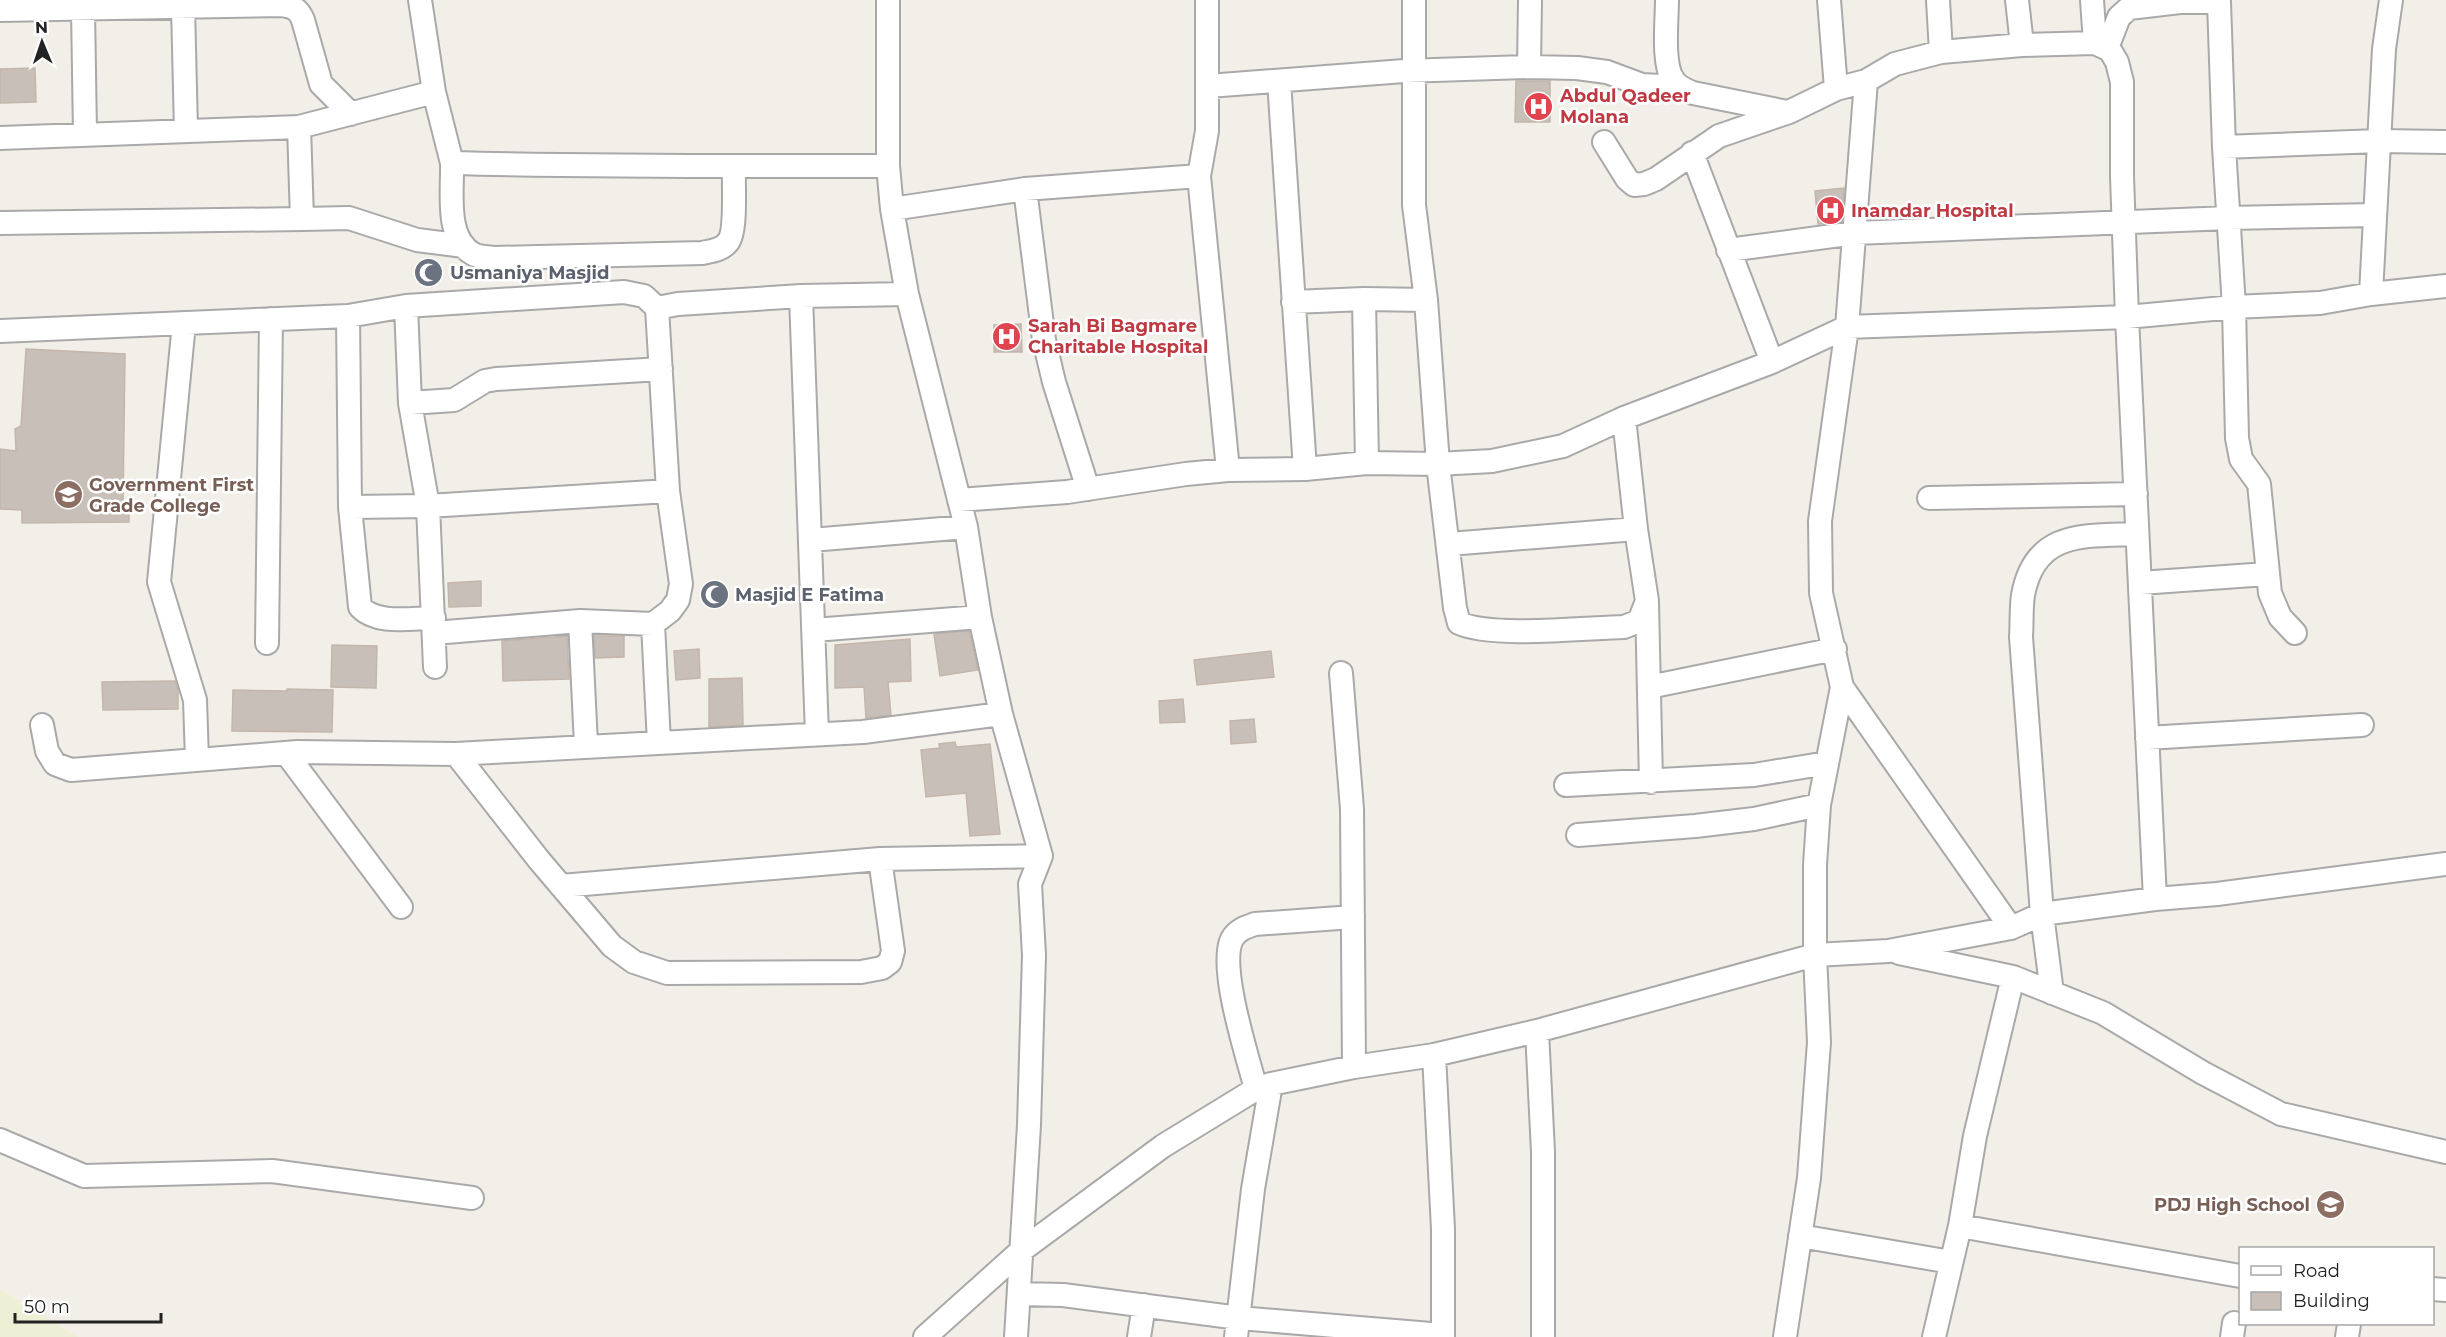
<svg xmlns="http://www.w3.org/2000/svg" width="2446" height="1337" viewBox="0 0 2446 1337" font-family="Montserrat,sans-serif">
	<rect width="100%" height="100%" fill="#f2efe9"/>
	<path fill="#eef0d5" d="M0,1289L78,1337H0Z"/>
	<path fill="#c7bfb8" stroke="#c4b6ab" stroke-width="1.5" d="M35,68L36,102L0,103V69Z
		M1516,81H1550V122H1515Z
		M1844,188L1842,221L1818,224L1815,191Z
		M1021,324L1022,352H994V325Z
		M26,349L125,354L123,504L129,502V522L22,523V510L0,509V449L16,451L15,429L21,426Z
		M481,581V606L449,607L448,583Z
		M969,631L978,670L940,676L934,634Z
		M567,636L569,679L503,681L502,641Z
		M594,636H624V657L595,658Z
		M910,639L911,681L888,682L891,715L866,718L864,687L835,688V645Z
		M332,645L377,646L376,688L331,687Z
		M699,649L700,678L676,680L674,651Z
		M1271,651L1274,677L1197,685L1194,660Z
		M742,678L743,725L709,727V679Z
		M175,681L178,690V709L103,710L102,682Z
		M287,689L333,690L332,732L232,731L233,690L287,691Z
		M1183,699L1185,722L1160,723L1159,701Z
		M1254,719L1256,742L1231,744L1230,721Z
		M955,742L956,747L990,744L1000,834L970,836L966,793L926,797L921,750L940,748L939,744Z"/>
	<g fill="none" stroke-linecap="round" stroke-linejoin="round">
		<defs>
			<path id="street" d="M420,0L434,92L452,163C597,167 743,166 888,166
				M888,0V166L892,209L907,294L966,527L980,617L1001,714L1041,856L1030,884L1034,955L1029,1125L1016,1337
				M1414,0V205L1426,300L1438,464L1455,608L1459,623C1492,638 1584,628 1624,627L1639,621L1647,601L1636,529L1624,418
				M1667,0C1667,20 1662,63 1673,80C1678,87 1685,90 1693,93L1787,112
				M1829,0L1836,89
				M1938,0L1941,52
				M2017,0L2022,45
				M2092,0L2095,43
				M183,6L186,131
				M83,9L85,134
				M0,10L281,5C293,7 298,8 303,20L321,84L351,114
				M2107,48L2119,17L2129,8L2180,2H2219L2224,147L2234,307L2237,438L2241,459L2259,484L2270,593L2280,617L2295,633
				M1529,67L1530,0
				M1279,81L1305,469
				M1208,86L1404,71L1529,67L1577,68L1607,72L1642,85L1661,86L1673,79
				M299,127L302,219
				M0,138L299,127L434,92
				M1604,142L1627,179L1634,185L1644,184L1656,179L1719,136L1789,112L1836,89L1866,81
				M2224,147L2379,141L2446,142
				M1692,153L1772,362
				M452,163C453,191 444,240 475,255C480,257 489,257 494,258L702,253C711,251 722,250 728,242C737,231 733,182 734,166
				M1199,176L1207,131V0
				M1025,189L1044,340L1054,382L1088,489
				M892,209L1025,189L1199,176L1228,470
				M0,223L302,219L349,218L417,240L464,246
				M1728,250L1855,233L2229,218L2375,215
				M2371,294L2384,49L2391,0
				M801,296L817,734
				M1364,299L1367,463
				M1293,302L1364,299L1426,300
				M406,306L410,403L428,506L435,667
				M348,316L350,507L360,607C377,625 411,618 434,618
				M184,323L159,582L195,700L197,760
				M0,331L348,316L406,306L624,292L644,296L657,308
				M410,403L454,400L485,381L496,379L661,369
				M1929,498L2136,494
				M959,500L1067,492L1186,474L1228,470L1305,469L1367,463L1438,464L1492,461L1563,446L1624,418L1772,362L1847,327L2127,317L2234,307L2320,303L2371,294L2446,286
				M350,507L428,506L668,491L657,308L678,304L801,296L907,294
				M811,540L966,527
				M1449,544L1636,529
				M2140,583L2267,574
				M1647,603L1651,782
				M580,621L586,745
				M653,624L659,743
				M814,630L980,617
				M434,633L580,621L653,624L670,611L678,600L681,584L668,491
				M267,643L271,319
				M1341,673L1352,809L1354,1067
				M1649,687L1835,649
				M1842,687L2011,928
				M42,725L47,751L55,764L71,770L297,752L456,754L863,732L1001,714
				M2147,738L2362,725
				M286,753L401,907
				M456,754L539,860L612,946L634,962L667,973L861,972L882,968L890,962L893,951L880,859
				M1566,785L1754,775L1827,763
				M1578,835L1695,826L1754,819L1819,805
				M561,886L880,859L1041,856
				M1899,953L2013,977L2103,1013L2203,1073L2281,1114L2446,1152
				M2052,993L2042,914L2021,637C2022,623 2021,608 2023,595C2035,530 2085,536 2137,534
				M1537,1031L1543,1152V1337
				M1434,1055L1443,1229V1337
				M1256,1089C1248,1058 1218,967 1232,939C1237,930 1246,927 1255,924L1353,917
				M0,1140L84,1176L272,1171L472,1198
				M1960,1226L2240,1276
				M1800,1236L1951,1262
				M2432,1289L2446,1290
				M1019,1294L1063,1295L1239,1318L1443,1335
				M925,1337L1022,1250L1163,1146L1256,1089L1271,1084L1354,1067L1434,1055L1537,1031L1815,955L1888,951L2011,928L2042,914L2155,899L2217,894L2446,864
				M1139,1337L1144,1305
				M1236,1337L1253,1189L1271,1084
				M1785,1337L1809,1178L1819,1042L1815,955V865L1819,805L1842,687L1821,593L1820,521L1847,327L1866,81L1895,64L1941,52L2022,45L2095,43L2110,50L2117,62L2122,82V176L2127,317L2155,899
				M1934,1337L1960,1226L1975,1136L2013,977
				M2232,1337L2234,1323
				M2347,1337L2349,1324"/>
		</defs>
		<use href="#street" stroke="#a9a9a9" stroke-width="26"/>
		<use href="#street" stroke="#fff" stroke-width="22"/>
	</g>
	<defs>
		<symbol id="hospital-disc" viewBox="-11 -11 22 22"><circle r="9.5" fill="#e0444e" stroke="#fff"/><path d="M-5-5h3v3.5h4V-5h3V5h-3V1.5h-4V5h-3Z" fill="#fff"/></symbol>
		<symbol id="mosque-disc" viewBox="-11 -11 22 22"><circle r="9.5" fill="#6b7280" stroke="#fff"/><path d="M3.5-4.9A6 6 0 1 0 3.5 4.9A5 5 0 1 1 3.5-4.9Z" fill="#fff"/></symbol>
		<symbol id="university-disc" viewBox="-11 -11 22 22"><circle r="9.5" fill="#8d6e63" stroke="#fff"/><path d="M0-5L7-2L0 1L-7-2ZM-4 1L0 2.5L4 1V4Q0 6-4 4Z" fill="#fff"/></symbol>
		<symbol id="school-disc" viewBox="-11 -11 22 22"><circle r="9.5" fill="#8d6e63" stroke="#fff"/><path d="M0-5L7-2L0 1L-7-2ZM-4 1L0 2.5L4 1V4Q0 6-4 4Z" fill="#fff"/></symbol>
	</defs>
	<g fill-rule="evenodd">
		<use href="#hospital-disc" x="1522" y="90" width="33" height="33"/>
		<use href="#hospital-disc" x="1814" y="194" width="33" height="33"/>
		<use href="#mosque-disc" x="412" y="256" width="33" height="33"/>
		<use href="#hospital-disc" x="990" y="320" width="33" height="33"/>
		<use href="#university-disc" x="52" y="478" width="33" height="33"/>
		<use href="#mosque-disc" x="698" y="578" width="33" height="33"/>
		<use href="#school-disc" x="2314" y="1188" width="33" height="33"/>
	</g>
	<g text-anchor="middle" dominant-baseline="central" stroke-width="5" stroke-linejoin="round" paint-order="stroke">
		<g font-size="18" font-weight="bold" fill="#be3a42" stroke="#fff" text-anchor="start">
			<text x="1560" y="96">Abdul Qadeer<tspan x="1560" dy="21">Molana</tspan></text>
			<text x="1851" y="211">Inamdar Hospital</text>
			<text x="1028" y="326">Sarah Bi Bagmare<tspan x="1028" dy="21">Charitable Hospital</tspan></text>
		</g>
		<g font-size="18" font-weight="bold" fill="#5b616d" stroke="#fff" text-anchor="start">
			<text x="450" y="273">Usmaniya Masjid</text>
			<text x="735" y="595">Masjid E Fatima</text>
		</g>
		<g font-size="18" font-weight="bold" fill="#785e54" stroke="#fff" text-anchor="start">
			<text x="89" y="485">Government First<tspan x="89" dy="21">Grade College</tspan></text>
			<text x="2310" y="1205" text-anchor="end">PDJ High School</text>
		</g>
	</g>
	<rect x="2239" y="1247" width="195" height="78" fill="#ffffff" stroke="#a7a7a7" stroke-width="1.5"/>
	<rect x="2251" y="1266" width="30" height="9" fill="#ffffff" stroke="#a7a7a7" stroke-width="1.5"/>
	<text x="2293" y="1277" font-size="18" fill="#222222">Road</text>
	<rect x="2251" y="1292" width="30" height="18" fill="#c7bfb8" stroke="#a7a7a7" stroke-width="1.5"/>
	<text x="2293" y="1307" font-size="18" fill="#222222">Building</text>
	<g transform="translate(42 42) rotate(358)" stroke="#ffffff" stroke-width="4.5" paint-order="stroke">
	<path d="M0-4.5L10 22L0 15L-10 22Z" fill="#222222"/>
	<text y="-9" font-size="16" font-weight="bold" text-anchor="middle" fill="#222222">N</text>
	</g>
	<path d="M15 1313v9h146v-9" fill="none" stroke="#222222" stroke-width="3"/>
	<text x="24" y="1313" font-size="18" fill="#222222" stroke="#ffffff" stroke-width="4.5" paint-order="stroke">50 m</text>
</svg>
